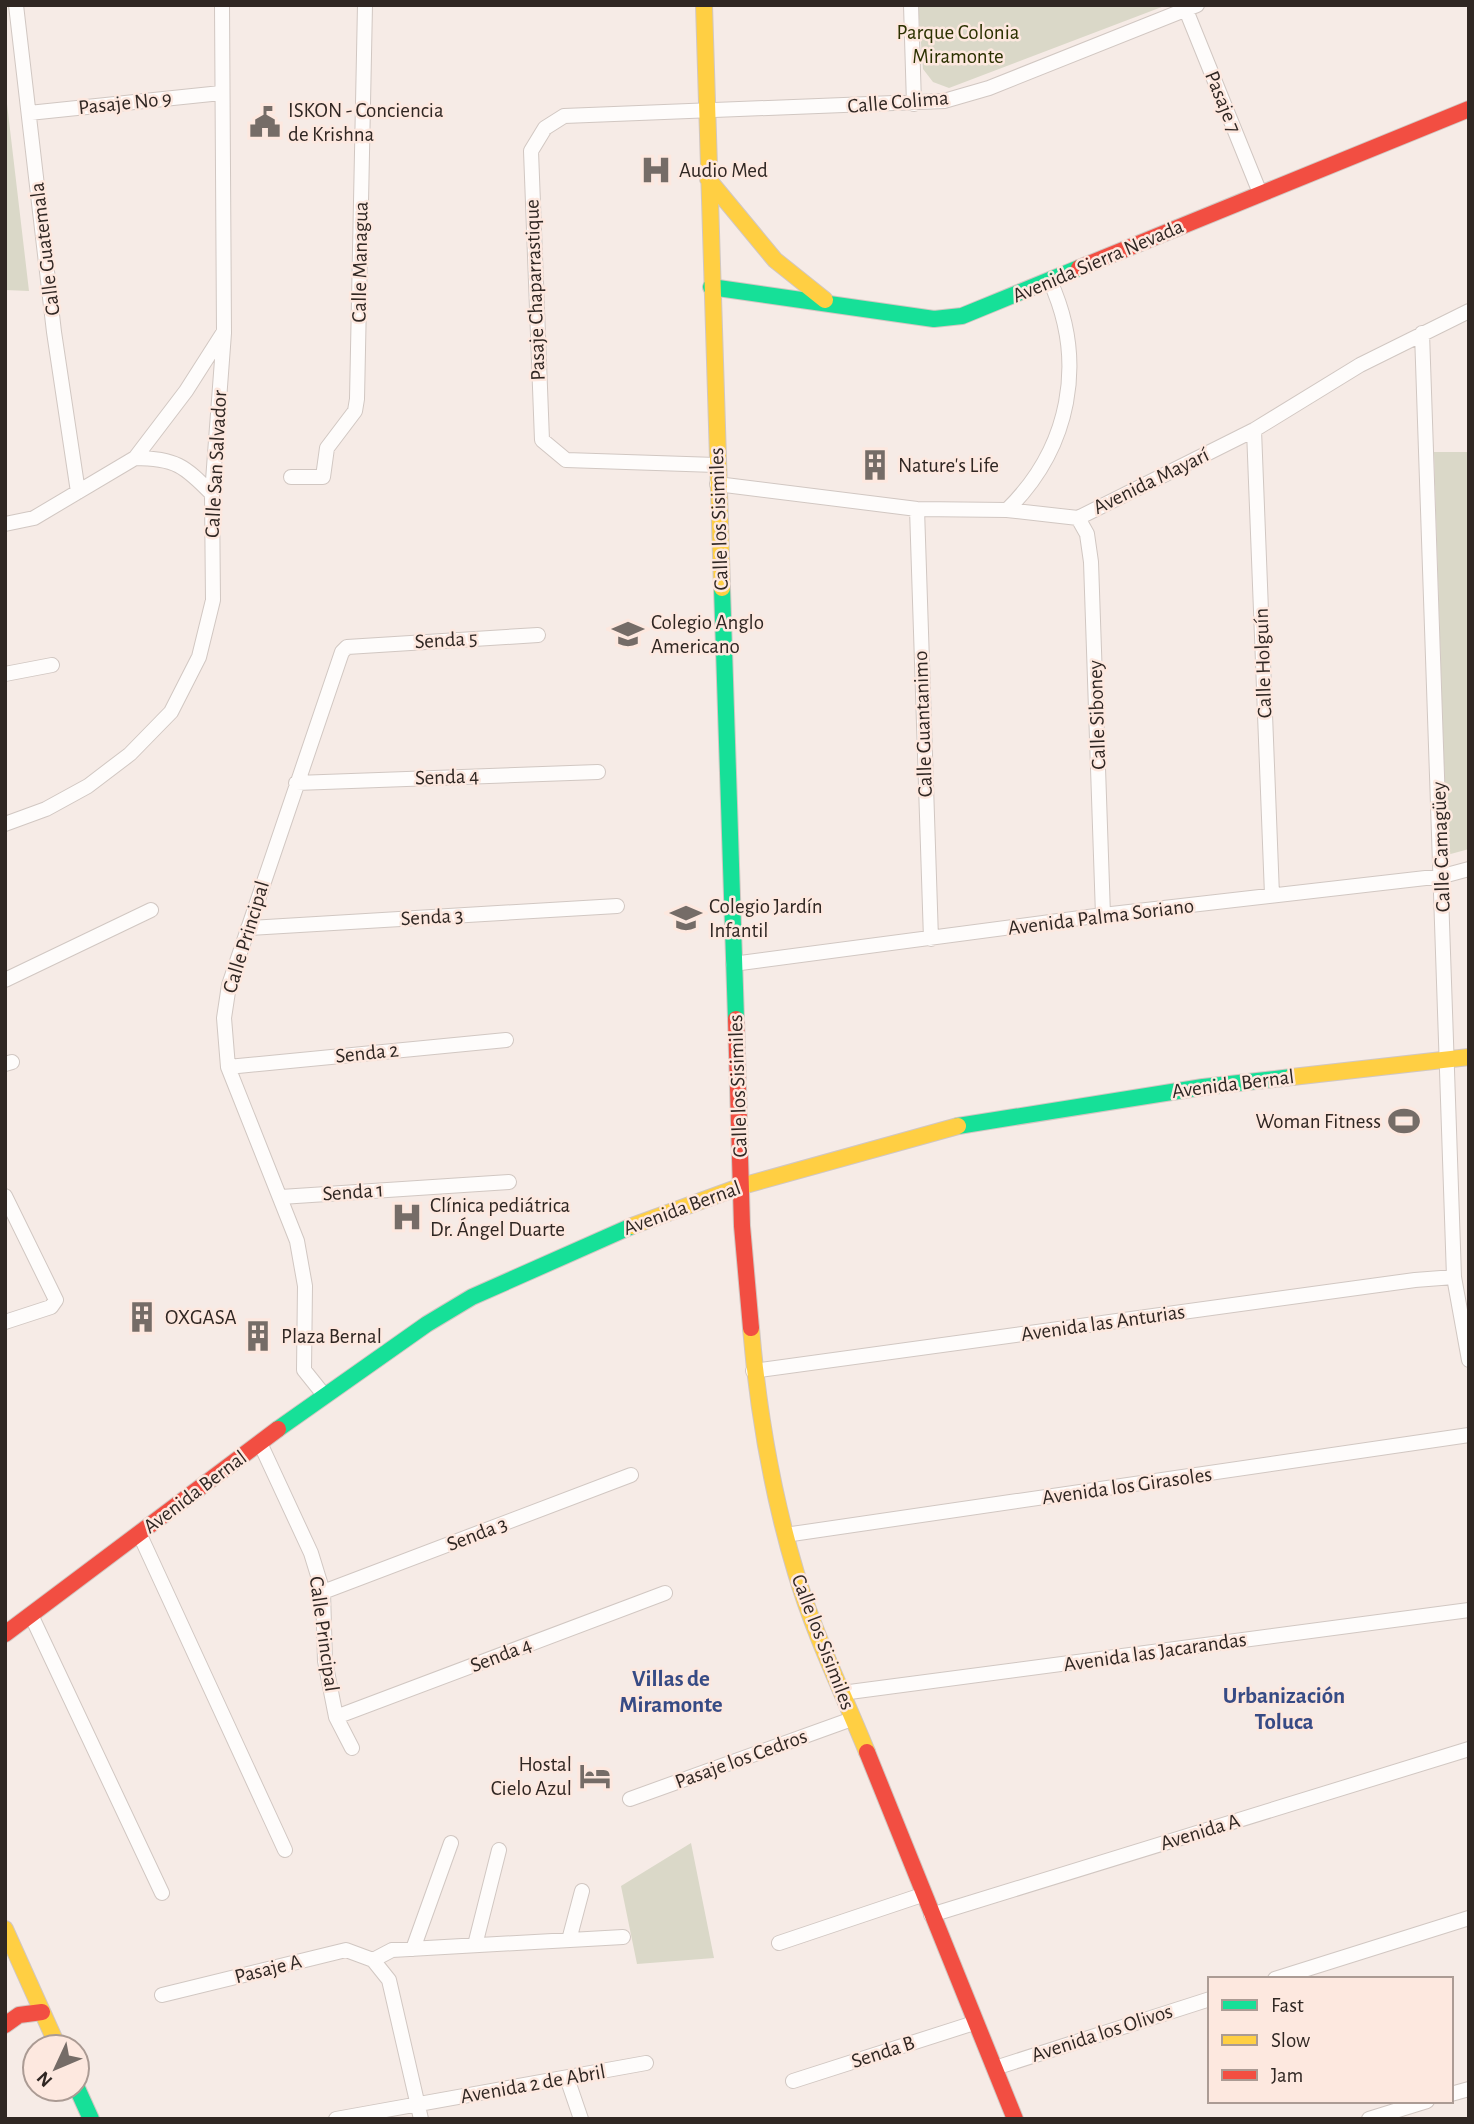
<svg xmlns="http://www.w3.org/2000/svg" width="1474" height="2124" viewBox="0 0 1474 2124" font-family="'Alegreya Sans',sans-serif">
	<rect width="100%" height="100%" fill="#f6ebe6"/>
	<path fill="#dad8c8" d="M918,5H1167L949,88L933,82L923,69Z
		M5,87L29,291L5,290Z
		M1434,452H1469V849L1447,855Z
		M691,1843L714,1958L637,1964L621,1886Z"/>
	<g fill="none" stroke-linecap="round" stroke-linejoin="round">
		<defs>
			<path id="street" d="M16,5L54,332L78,492
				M911,5L914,104
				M1186,10L1260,193
				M29,113L221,93
				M1422,333L1454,1277L1469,1360
				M1254,430L1272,895
				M135,458C175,458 185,466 212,494
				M716,465L566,460L542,440L531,151L545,128L564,116L944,101L989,88L1197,5
				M291,477H323L327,448L355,411L357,399L365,5
				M717,484L917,509L1007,510L1078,518L1254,430L1360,365L1469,311
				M917,509L931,939
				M1007,510C1070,448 1087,362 1050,281
				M1078,518L1087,534L1091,562L1103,915
				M5,524L34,518L135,458L186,391L223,333
				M5,674L52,665
				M296,783L598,772
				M5,824L46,809L88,786L130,754L171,712L199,657L213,600L212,494L224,333L222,5
				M248,928L617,906
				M733,964L1103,915L1443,876L1469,869
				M5,980L151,910
				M5,1064L12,1062
				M228,1067L506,1040
				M5,1196L56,1300L51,1307L5,1322
				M281,1197L509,1182
				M753,1371L1415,1280L1454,1277
				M324,1395L304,1370L305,1286L297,1241L228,1067L224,1018L229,985L342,652L347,647L538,635
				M260,1443L311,1553L323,1592L325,1661L336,1717L352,1748
				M139,1533L285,1850
				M785,1535L1469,1435
				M323,1592L631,1475
				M31,1615L162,1893
				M842,1693L1469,1610
				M336,1717L665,1593
				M630,1799L852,1719
				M931,1915L1469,1749
				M569,1940L582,1891
				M779,1943L922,1895
				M475,1945L499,1850
				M413,1949L451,1843
				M373,1960L392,1950L623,1937
				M373,1960L389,1980L421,2119
				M1275,1979L1469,1918
				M162,1995L346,1950L373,1960
				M995,2068L1210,1999
				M567,2078L581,2119
				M793,2081L974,2023
				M1451,2094L1469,2089
				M336,2119L646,2063
				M1369,2119L1427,2101"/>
			<path id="fast" d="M711,287L934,319L962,316L1079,268
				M722,588L736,1019
				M958,1126L1203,1087L1292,1077
				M278,1429L427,1324L472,1297L632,1226
				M77,2088L91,2119"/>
			<path id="slow" d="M704,5L722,588
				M708,179L775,260L825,300
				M1292,1077L1469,1057
				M632,1226L742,1186L958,1126
				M751,1328C758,1412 772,1493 796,1573C814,1634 843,1693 867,1752
				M5,1929L58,2047"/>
			<path id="jam" d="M1079,268L1469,109
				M736,1019L742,1226L751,1328
				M5,1634L278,1429
				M867,1752L1015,2119
				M5,2025L19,2015L42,2012"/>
		</defs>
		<use href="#street" stroke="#d1c7c2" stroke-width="16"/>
		<use href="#fast" stroke="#d1c7c2" stroke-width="18"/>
		<use href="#slow" stroke="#d1c7c2" stroke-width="18"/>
		<use href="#jam" stroke="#d1c7c2" stroke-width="18"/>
		<use href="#street" stroke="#fefcfb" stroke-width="14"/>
		<use href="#fast" stroke="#16e098" stroke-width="16"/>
		<use href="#slow" stroke="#ffcf43" stroke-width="16"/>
		<use href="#jam" stroke="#f24e42" stroke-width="16"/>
	</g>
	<defs>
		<symbol id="civic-bare" viewBox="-9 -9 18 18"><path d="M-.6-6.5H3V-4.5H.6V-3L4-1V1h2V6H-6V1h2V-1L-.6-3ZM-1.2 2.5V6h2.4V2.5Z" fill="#756c67" stroke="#fde8df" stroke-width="2.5" paint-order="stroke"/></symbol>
		<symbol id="hospital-bare" viewBox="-9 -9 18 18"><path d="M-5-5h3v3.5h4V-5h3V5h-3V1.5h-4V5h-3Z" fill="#756c67" stroke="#fde8df" stroke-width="2.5" paint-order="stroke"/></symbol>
		<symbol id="building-bare" viewBox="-9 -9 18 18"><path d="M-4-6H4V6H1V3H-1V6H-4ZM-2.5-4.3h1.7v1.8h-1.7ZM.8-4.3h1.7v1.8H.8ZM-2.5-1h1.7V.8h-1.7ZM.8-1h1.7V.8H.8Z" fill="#756c67" stroke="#fde8df" stroke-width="2.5" paint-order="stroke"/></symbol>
		<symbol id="school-bare" viewBox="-9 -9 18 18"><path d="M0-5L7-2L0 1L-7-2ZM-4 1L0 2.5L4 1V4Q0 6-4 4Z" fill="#756c67" stroke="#fde8df" stroke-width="2.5" paint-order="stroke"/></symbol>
		<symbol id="stadium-bare" viewBox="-9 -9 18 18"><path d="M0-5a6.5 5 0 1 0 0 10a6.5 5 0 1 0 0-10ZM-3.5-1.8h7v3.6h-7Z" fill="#756c67" stroke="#fde8df" stroke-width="2.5" paint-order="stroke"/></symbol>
		<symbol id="hotel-bare" viewBox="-9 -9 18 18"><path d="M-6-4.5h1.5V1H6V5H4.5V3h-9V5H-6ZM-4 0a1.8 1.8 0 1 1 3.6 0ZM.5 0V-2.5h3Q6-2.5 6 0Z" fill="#756c67" stroke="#fde8df" stroke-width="2.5" paint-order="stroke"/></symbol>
	</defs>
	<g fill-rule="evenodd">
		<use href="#civic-bare" x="243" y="100" width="44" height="44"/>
		<use href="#hospital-bare" x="634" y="148" width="44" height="44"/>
		<use href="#building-bare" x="853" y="443" width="44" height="44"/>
		<use href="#school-bare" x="606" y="612" width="44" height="44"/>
		<use href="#school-bare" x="664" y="896" width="44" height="44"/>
		<use href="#stadium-bare" x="1382" y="1099" width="44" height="44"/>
		<use href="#hospital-bare" x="385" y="1195" width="44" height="44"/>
		<use href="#building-bare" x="120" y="1295" width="44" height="44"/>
		<use href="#building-bare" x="236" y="1314" width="44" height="44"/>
		<use href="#hotel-bare" x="573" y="1754" width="44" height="44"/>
	</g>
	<g text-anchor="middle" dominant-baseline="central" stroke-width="5" stroke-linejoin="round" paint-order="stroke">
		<g font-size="21" fill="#2b3100" stroke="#fde8df">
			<text x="958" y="32">Parque Colonia<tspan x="958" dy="24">Miramonte</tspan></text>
		</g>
		<g font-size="21" fill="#302723" stroke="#fde8df">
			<text transform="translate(898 102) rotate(-5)">Calle Colima</text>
			<text transform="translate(1223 102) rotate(68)">Pasaje 7</text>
			<text transform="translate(125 103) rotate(-6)">Pasaje No 9</text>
			<text transform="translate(45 249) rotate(-97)">Calle Guatemala</text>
			<text transform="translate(1098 261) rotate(-23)">Avenida Sierra Nevada</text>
			<text transform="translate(360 262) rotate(-89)">Calle Managua</text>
			<text transform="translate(535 290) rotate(-92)">Pasaje Chaparrastique</text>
			<text transform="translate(216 464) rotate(-87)">Calle San Salvador</text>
			<text transform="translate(1151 481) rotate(-26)">Avenida Mayarí</text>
			<text transform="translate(719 519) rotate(-92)">Calle los Sisimiles</text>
			<text transform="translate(446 640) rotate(-3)">Senda 5</text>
			<text transform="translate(1263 663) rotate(-92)">Calle Holguín</text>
			<text transform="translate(1097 715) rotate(-92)">Calle Siboney</text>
			<text transform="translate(923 724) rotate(-92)">Calle Guantanimo</text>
			<text transform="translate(447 777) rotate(-2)">Senda 4</text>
			<text transform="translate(1441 847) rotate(-92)">Calle Camagüey</text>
			<text transform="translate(432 917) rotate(-3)">Senda 3</text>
			<text transform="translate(1101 917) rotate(-7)">Avenida Palma Soriano</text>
			<text transform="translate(246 937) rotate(-73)">Calle Principal</text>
			<text transform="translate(367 1053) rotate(-6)">Senda 2</text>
			<text transform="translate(1233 1084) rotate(-7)">Avenida Bernal</text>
			<text transform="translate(738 1086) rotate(-92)">Calle los Sisimiles</text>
			<text transform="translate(353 1192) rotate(-4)">Senda 1</text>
			<text transform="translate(682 1208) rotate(-20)">Avenida Bernal</text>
			<text transform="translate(1103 1323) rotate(-8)">Avenida las Anturias</text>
			<text transform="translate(1127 1486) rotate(-8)">Avenida los Girasoles</text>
			<text transform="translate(195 1492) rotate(-37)">Avenida Bernal</text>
			<text transform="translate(477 1534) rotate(-21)">Senda 3</text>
			<text transform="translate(324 1634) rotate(82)">Calle Principal</text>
			<text transform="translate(823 1642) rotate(69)">Calle los Sisimiles</text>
			<text transform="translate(1155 1652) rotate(-8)">Avenida las Jacarandas</text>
			<text transform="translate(501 1655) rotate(-21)">Senda 4</text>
			<text transform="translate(741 1759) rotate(-20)">Pasaje los Cedros</text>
			<text transform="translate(1200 1832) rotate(-17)">Avenida A</text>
			<text transform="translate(268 1969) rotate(-14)">Pasaje A</text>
			<text transform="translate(1102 2033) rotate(-18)">Avenida los Olivos</text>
			<text transform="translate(883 2052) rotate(-18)">Senda B</text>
			<text transform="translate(533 2084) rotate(-10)">Avenida 2 de Abril</text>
		</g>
		<g font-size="21" fill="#302723" stroke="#fde8df" text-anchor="start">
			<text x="288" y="110">ISKON - Conciencia<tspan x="288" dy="24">de Krishna</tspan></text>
			<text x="679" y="170">Audio Med</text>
			<text x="898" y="465">Nature's Life</text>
			<text x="651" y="622">Colegio Anglo<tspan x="651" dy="24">Americano</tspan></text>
			<text x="709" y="906">Colegio Jardín<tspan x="709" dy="24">Infantil</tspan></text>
			<text x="1381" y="1121" text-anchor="end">Woman Fitness</text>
			<text x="430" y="1205">Clínica pediátrica<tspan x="430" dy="24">Dr. Ángel Duarte</tspan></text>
			<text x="165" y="1317">OXGASA</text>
			<text x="281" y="1336">Plaza Bernal</text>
			<text x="572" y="1764" text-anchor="end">Hostal<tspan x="572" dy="24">Cielo Azul</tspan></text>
		</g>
		<g font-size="23" font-weight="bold" fill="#374b85" stroke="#fde8df">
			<text x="671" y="1679">Villas de<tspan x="671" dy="26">Miramonte</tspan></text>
			<text x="1284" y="1696">Urbanización<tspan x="1284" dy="26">Toluca</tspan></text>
		</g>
	</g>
	<rect width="1474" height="2124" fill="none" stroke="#302723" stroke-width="14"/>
	<rect x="1208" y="1977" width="245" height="126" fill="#fde8df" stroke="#ab9b94" stroke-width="2"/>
	<rect x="1222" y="2000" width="35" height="10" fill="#16e098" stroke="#ab9b94" stroke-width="2"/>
	<text x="1271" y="2012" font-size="21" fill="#302723">Fast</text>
	<rect x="1222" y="2035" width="35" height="10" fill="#ffcf43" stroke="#ab9b94" stroke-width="2"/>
	<text x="1271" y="2047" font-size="21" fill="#302723">Slow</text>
	<rect x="1222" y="2070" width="35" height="10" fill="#f24e42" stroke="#ab9b94" stroke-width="2"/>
	<text x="1271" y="2082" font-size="21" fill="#302723">Jam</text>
	<g transform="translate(56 2068) rotate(226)"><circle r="33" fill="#fde8df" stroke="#ab9b94" stroke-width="2"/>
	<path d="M0-5L12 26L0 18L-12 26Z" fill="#756c67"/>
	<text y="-10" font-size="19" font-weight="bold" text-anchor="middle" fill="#302723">N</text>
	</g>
</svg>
